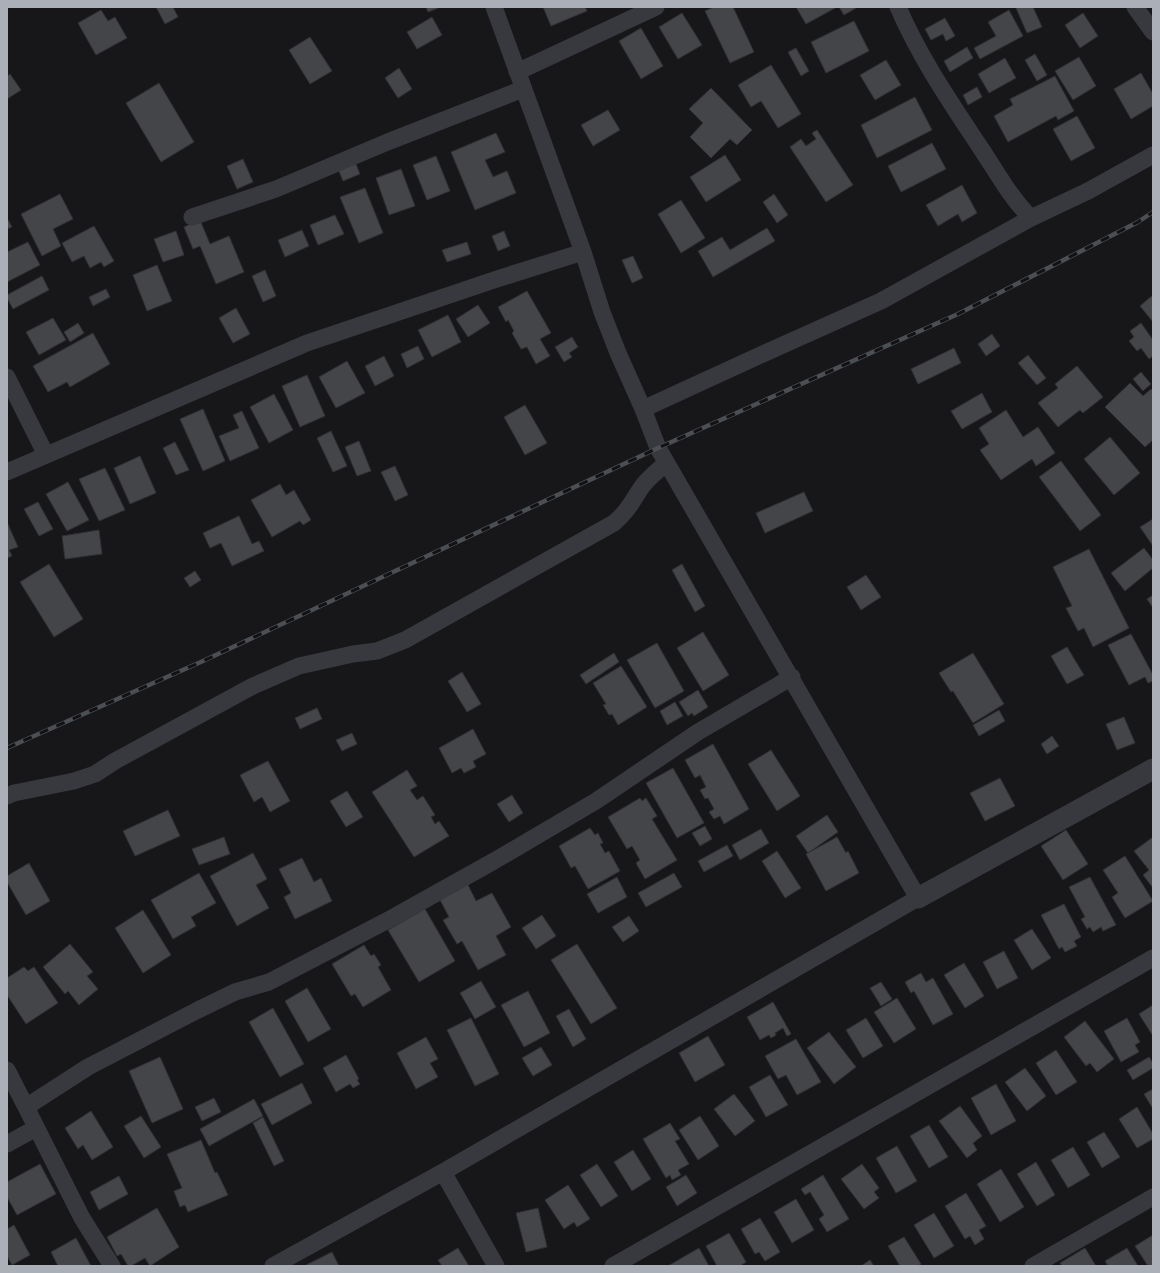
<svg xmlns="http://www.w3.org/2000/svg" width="1160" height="1273" viewBox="0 0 1160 1273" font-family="'Nunito Sans',sans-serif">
	<rect width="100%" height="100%" fill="#171719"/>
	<path fill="#444549" stroke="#313135" d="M156,7H173L178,17L165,24Z
		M426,7H441L428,12Z
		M543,7H585L587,11L551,26Z
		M714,7H733L754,52L730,63L705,11Z
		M796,7H837L806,24Z
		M839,7H858L844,15Z
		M1019,7H1033L1042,27L1027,33L1016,8Z
		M101,10L108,21L115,17L127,38L96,55L78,23Z
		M1009,10L1023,36L980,59L974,48L996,36L988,22Z
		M682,13L702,45L678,59L659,27Z
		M1083,13L1098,36L1080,48L1065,25Z
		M432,17L442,35L417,49L407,32Z
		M945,18L955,36L946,41L943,34L931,40L925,29Z
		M854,21L869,51L826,73L811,42Z
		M641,28L663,66L641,79L619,41Z
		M310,37L332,71L310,84L289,50Z
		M967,47L973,58L950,72L944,61Z
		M796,48L809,71L801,76L788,52Z
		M1035,54L1047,75L1037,81L1025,60Z
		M1079,57L1096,86L1073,100L1055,71Z
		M1005,58L1016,78L989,93L978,74Z
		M886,60L901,85L875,100L860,75Z
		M771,65L801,114L778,128L761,101L751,107L738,85Z
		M399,68L412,89L398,98L385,78Z
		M1141,73L1153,94V106L1131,119L1114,89Z
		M10,74L21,90L7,99V76Z
		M1055,76L1074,111L1058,120L1056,116L1008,142L994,116L1013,105L1010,99Z
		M159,83L194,142L161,162L126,103Z
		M977,87L982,97L968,105L963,95Z
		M711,88L752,130L737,145L730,139L711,158L690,137L703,123L689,109Z
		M915,97L932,130L877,158L861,125Z
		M608,110L620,130L593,146L581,125Z
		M1077,116L1095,148L1071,161L1053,129Z
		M817,130L853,185L826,202L790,147L801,139L806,146L816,139L812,133Z
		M496,133L505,152L485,160L493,177L507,171L516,193L475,210L451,152Z
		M932,143L946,169L901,192L888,166Z
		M725,155L741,180L706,202L690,177Z
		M436,156L450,191L427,200L413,165Z
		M243,159L253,182L237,189L227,166Z
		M355,162L360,174L343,181L338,169Z
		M401,169L415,206L389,215L376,178Z
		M962,185L977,213L962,222L958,214L938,226L926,205Z
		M365,188L383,233L359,243L340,197Z
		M60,194L73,219L53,229L61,246L42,256L21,214Z
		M774,194L788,215L777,223L763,202Z
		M681,200L705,238L681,253L658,214Z
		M335,215L344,234L318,245L310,225Z
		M7,218L12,227L7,229Z
		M200,220L210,244L229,236L244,272L216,284L200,246L193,249L184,227Z
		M94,226L114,261L104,267L101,262L90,268L84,256L72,262L62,243Z
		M767,228L775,241L713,277L698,251L722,237L730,250Z
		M302,230L309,246L285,257L278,240Z
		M176,231L184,255L163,262L154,239Z
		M504,231L510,246L498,251L492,236Z
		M28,242L40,265L7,282V252Z
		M467,242L471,254L447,262L442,250Z
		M633,256L643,278L632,283L622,260Z
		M157,265L172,301L147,311L133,275Z
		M265,270L276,296L263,302L252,276Z
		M42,276L49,290L13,309L7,298V295Z
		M106,289L110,297L93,306L89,297Z
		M527,291L551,333L540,339L550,356L536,364L527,347L521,349L512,333L514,331L508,320L506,322L498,307Z
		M1153,295V322L1140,306Z
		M478,305L490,323L468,337L456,319Z
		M236,308L250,334L233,343L219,318Z
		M448,315L461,342L432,357L418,330Z
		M53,318L66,340L39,355L26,332Z
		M78,323L84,333L70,342L64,332Z
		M1141,323L1153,340V356L1149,359L1141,348L1137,351L1129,341L1134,337L1130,331Z
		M93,333L110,364L70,387L67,382L48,392L33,366Z
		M992,334L1000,346L986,356L978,344Z
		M572,337L578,347L569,353L572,357L564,362L555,347Z
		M418,346L424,359L407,368L401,354Z
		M954,348L961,363L918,384L911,369Z
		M1028,355L1046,378L1037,385L1018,363Z
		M384,356L394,376L375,386L365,366Z
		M347,361L365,393L336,408L319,377Z
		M1077,366L1103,397L1083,413L1080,410L1058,427L1038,403L1058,388L1055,384Z
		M1141,372L1151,384L1143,391L1133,379Z
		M307,375L325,416L300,427L282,386Z
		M1130,383L1143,396L1151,389L1153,391V440L1145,447L1105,407Z
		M982,393L992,412L962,429L951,411Z
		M274,394L293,430L269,443L250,407Z
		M525,405L547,443L525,455L504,417Z
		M203,409L225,461L203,471L180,419Z
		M1006,410L1023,437L1038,427L1055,453L1036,466L1032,459L1001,480L980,450L989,444L979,428Z
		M242,411L259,448L230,461L219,436L239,428L233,415Z
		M331,431L347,466L333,472L317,438Z
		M1110,437L1140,473L1114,495L1084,459Z
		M359,441L371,471L357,476L345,447Z
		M175,442L189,470L176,475L163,448Z
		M140,456L156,493L130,504L114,468Z
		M1061,461L1101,515L1080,531L1039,477Z
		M395,466L408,495L395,501L381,472Z
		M105,468L125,510L99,521L79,479Z
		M68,482L89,520L67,531L46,494Z
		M280,484L286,495L294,490L311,520L303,525L300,521L272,537L251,500Z
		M804,492L813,511L765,533L756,513Z
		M38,502L53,529L39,536L24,509Z
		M239,516L252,544L259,541L264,551L232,566L221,543L210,548L203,533Z
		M1153,519V546L1140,527Z
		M7,522L18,547L9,550L12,556L7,558Z
		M99,530L102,554L65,559L62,536Z
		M1144,548L1153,560V568L1125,591L1111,573Z
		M1089,549L1129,628L1093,647L1084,628L1078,631L1066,608L1072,606L1053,567Z
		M49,564L83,619L54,637L20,582Z
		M682,564L705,606L695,612L672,570Z
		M195,571L201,580L190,587L184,578Z
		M866,575L881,597L861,610L847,587Z
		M1153,595V608L1147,599Z
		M703,632L729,675L703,691L677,648Z
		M1131,634L1153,675V681L1148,683L1145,677L1129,685L1108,645Z
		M657,643L684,691L655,708L627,660Z
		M1067,647L1084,675L1067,684L1051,656Z
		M614,653L619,662L586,684L580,675Z
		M973,653L1004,704L973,723L953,691L951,692L939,673Z
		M621,666L647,707L618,725L612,714L609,715L603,705L606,704L593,683Z
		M462,672L481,704L467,712L448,681Z
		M698,690L708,707L694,716L692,713L688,716L679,702Z
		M675,702L683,716L667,725L660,711Z
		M317,708L322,719L300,729L295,718Z
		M999,710L1005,721L979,736L973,725Z
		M1124,717L1135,743L1117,750L1106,724Z
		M473,729L486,754L473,761L476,767L464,773L461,768L452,773L439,748Z
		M352,733L357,744L342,751L336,740Z
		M1052,736L1059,746L1047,754L1041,744Z
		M713,744L749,809L724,824L720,816L714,819L709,812L714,809L708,798L705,799L700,790L706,787L700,775L695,778L685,760Z
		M771,750L800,796L777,811L748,764Z
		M268,761L290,801L270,812L262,797L254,802L240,775Z
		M673,768L704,823L677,838L646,783Z
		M407,770L417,786L410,790L417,800L423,796L435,815L431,817L435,824L439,821L449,836L414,857L372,792Z
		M1000,778L1015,806L985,821L970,793Z
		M347,791L363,817L346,827L330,801Z
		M512,795L523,813L509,822L497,804Z
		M640,798L642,801L646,798L657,816L652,819L677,860L645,879L636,863L640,860L632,846L627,849L608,817Z
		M168,810L180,836L135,856L123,831Z
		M827,815L838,832L808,853L796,836Z
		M705,826L712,839L700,846L692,833Z
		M590,828L595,835L598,833L603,843L600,844L605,853L609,851L620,871L588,889L575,866L571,868L559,846Z
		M761,829L769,843L740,860L732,845Z
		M1066,830L1088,864L1063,880L1041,846Z
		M224,837L230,854L199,865L192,849Z
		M837,837L846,853L848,851L859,873L826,891L806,854Z
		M1153,837V888L1143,875L1149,870L1134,851Z
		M727,845L733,856L704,872L698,861Z
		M777,851L801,888L785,898L762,861Z
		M253,853L267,879L256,885L269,908L237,926L210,876Z
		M1125,856L1153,901L1125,918L1112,897L1118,893L1103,870Z
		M302,858L314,882L321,878L332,901L295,919L284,897L291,893L279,869Z
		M29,863L50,901L26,915L7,882V876Z
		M199,873L216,903L191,917L196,926L173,939L151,900Z
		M674,873L682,887L646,907L638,893Z
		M617,877L627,897L598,913L587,894Z
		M1090,877L1116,925L1103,931L1101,927L1093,932L1090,927L1087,929L1081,919L1085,917L1069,887Z
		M466,881L476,901L492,893L511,927L496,936L506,955L478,970L462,941L457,944L443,920L449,917L438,896Z
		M1064,904L1081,937L1074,941L1077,946L1065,952L1062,947L1059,949L1041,915Z
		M425,909L455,961L419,982L388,930Z
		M143,910L171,955L143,973L115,928Z
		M542,915L556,936L536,949L522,928Z
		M629,916L639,931L623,942L612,927Z
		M1032,929L1051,958L1032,970L1014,940Z
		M70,944L93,972L87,976L98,989L79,1005L68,991L65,994L43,967Z
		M577,944L617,1008L591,1024L551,960Z
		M364,945L371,956L374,954L381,965L378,967L391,990L363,1007L355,994L351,996L332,964Z
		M1004,951L1018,978L997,989L983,962Z
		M964,963L984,996L965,1008L944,975Z
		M24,967L28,971L34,967L58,1003L26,1024L7,995V978Z
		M921,973L926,982L933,978L953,1014L933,1025L914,991L911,993L905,982Z
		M481,981L496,1007L475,1019L460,993Z
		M881,982L892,999L881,1006L870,988Z
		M307,988L331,1029L308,1042L285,1001Z
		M528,991L550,1033L524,1047L501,1005Z
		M897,998L916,1029L894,1043L874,1012Z
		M773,1002L791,1034L787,1036L783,1028L775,1033L776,1035L771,1038L769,1035L760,1040L747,1017Z
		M1153,1005V1036L1139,1014Z
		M273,1008L304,1064L280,1077L249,1022Z
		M569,1009L586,1039L573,1047L556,1016Z
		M471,1018L499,1074L475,1086L447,1030Z
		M866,1018L883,1046L863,1058L846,1030Z
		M1127,1018L1140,1042L1135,1045L1139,1052L1121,1062L1104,1031Z
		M1085,1021L1114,1059L1097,1072L1090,1063L1086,1066L1064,1037Z
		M829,1032L856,1067L834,1084L807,1048Z
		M708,1036L725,1065L695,1082L679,1053Z
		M426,1037L438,1059L430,1063L438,1077L416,1089L397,1053Z
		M796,1039L821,1082L797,1095L786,1075L778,1079L765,1056Z
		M541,1047L552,1065L533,1076L522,1058Z
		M1056,1050L1077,1082L1056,1095L1036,1063Z
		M346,1055L359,1079L357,1080L360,1084L353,1088L350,1084L336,1092L323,1068Z
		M160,1057L183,1109L152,1123L129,1071Z
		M1149,1057L1153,1063V1068L1133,1080L1127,1070Z
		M1025,1068L1046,1096L1027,1111L1005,1082Z
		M770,1075L788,1105L766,1117L749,1087Z
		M302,1083L312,1103L272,1125L261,1104Z
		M996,1084L1016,1121L991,1135L971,1098Z
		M1153,1089V1109L1144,1094Z
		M734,1094L755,1121L735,1136L714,1109Z
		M214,1098L221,1112L202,1121L195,1107Z
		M254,1099L263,1116L209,1146L200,1129Z
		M960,1106L982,1136L973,1143L977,1150L967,1158L939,1121Z
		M1137,1107L1153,1134V1139L1137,1148L1119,1119Z
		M91,1111L113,1147L92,1160L83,1145L78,1149L65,1128Z
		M141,1116L161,1147L144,1158L124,1126Z
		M700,1116L719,1146L698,1160L679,1130Z
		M263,1117L284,1161L274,1166L253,1123Z
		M670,1123L680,1139L675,1141L689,1164L678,1170L681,1175L672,1180L670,1175L666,1178L643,1139Z
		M929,1125L948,1157L929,1168L910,1136Z
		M1104,1132L1120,1157L1102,1168L1087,1142Z
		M201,1140L215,1173L217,1172L228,1195L188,1212L185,1205L180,1207L174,1191L182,1188L167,1154Z
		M897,1146L917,1181L896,1193L876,1158Z
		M1073,1147L1090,1175L1068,1188L1051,1160Z
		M633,1150L651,1179L632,1191L614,1162Z
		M1036,1162L1055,1195L1037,1206L1017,1174Z
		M40,1164L56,1194L17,1215L7,1197V1182Z
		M597,1164L618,1196L601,1207L580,1175Z
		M862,1164L879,1188L874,1192L879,1198L864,1209L841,1179Z
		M1001,1169L1024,1207L1000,1222L977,1184Z
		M686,1175L697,1193L677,1206L666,1187Z
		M823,1175L849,1219L827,1232L819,1219L824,1215L810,1192L805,1195L801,1189Z
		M119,1176L128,1194L99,1210L90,1192Z
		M568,1185L590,1219L577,1227L574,1222L564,1229L545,1200Z
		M966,1193L986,1226L979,1230L984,1239L975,1245L970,1236L965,1239L945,1206Z
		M796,1199L814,1230L792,1243L774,1212Z
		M157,1208L179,1247L150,1266L145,1258L131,1266H128L121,1254L117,1256L107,1237Z
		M538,1208L547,1247L526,1252L516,1213Z
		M934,1213L954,1246L934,1258L914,1225Z
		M760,1218L780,1252L765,1261L759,1252L755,1254L741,1229Z
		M14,1225L30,1255L12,1265L7,1256V1229Z
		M729,1233L746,1262L740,1266H717L706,1246Z
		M1153,1235V1266H1148L1135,1246Z
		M904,1237L921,1264L918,1266H900L888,1246Z
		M76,1238L91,1266H58L51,1252Z
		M458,1248L469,1266H442L438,1260Z
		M699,1248L709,1266H668Z
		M1085,1248L1096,1266H1062L1060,1263Z
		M1127,1248L1138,1266H1108L1105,1261Z
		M332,1252L339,1266H307L306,1265Z
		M870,1260L874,1266H861Z"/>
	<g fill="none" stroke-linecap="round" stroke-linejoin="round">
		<path stroke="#38393e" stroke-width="17" d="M898,7C919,56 949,100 978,144C995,169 1009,196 1031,218L1088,191L1153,155
			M1135,7L1153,32
			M517,72L656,7
			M192,217L276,189L390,141L523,89
			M7,377L46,455
			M643,409L765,353L881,301L1031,218
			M7,472L307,343L500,278L583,252
			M7,796L14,793L74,781L95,774L115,761L253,686L299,666L353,654L377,651L405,640L614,523C627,512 632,502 641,488C648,478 658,471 666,463
			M7,1070L26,1107
			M7,1144L36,1128
			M443,1172L496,1266
			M112,1266L82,1218L26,1107L88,1067L198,1010L235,992L269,982L392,918L494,861L596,801L698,732L792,677
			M273,1266L443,1172L918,898L658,448L643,409L618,353L602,312L583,252L494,7
			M613,1266L1153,958
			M1033,1266L1153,1197"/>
		<path stroke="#38393e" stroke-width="21" d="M918,898L1153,769"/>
		<defs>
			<path id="rail" d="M7,748L203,661L658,448L958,314L1138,222L1153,212"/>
		</defs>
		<use href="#rail" stroke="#4b4e53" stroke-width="4.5"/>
		<use href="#rail" stroke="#121214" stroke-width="3" stroke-dasharray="9" stroke-linecap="butt"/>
	</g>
	<rect width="1160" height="1273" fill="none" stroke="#aaafb8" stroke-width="16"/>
</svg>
